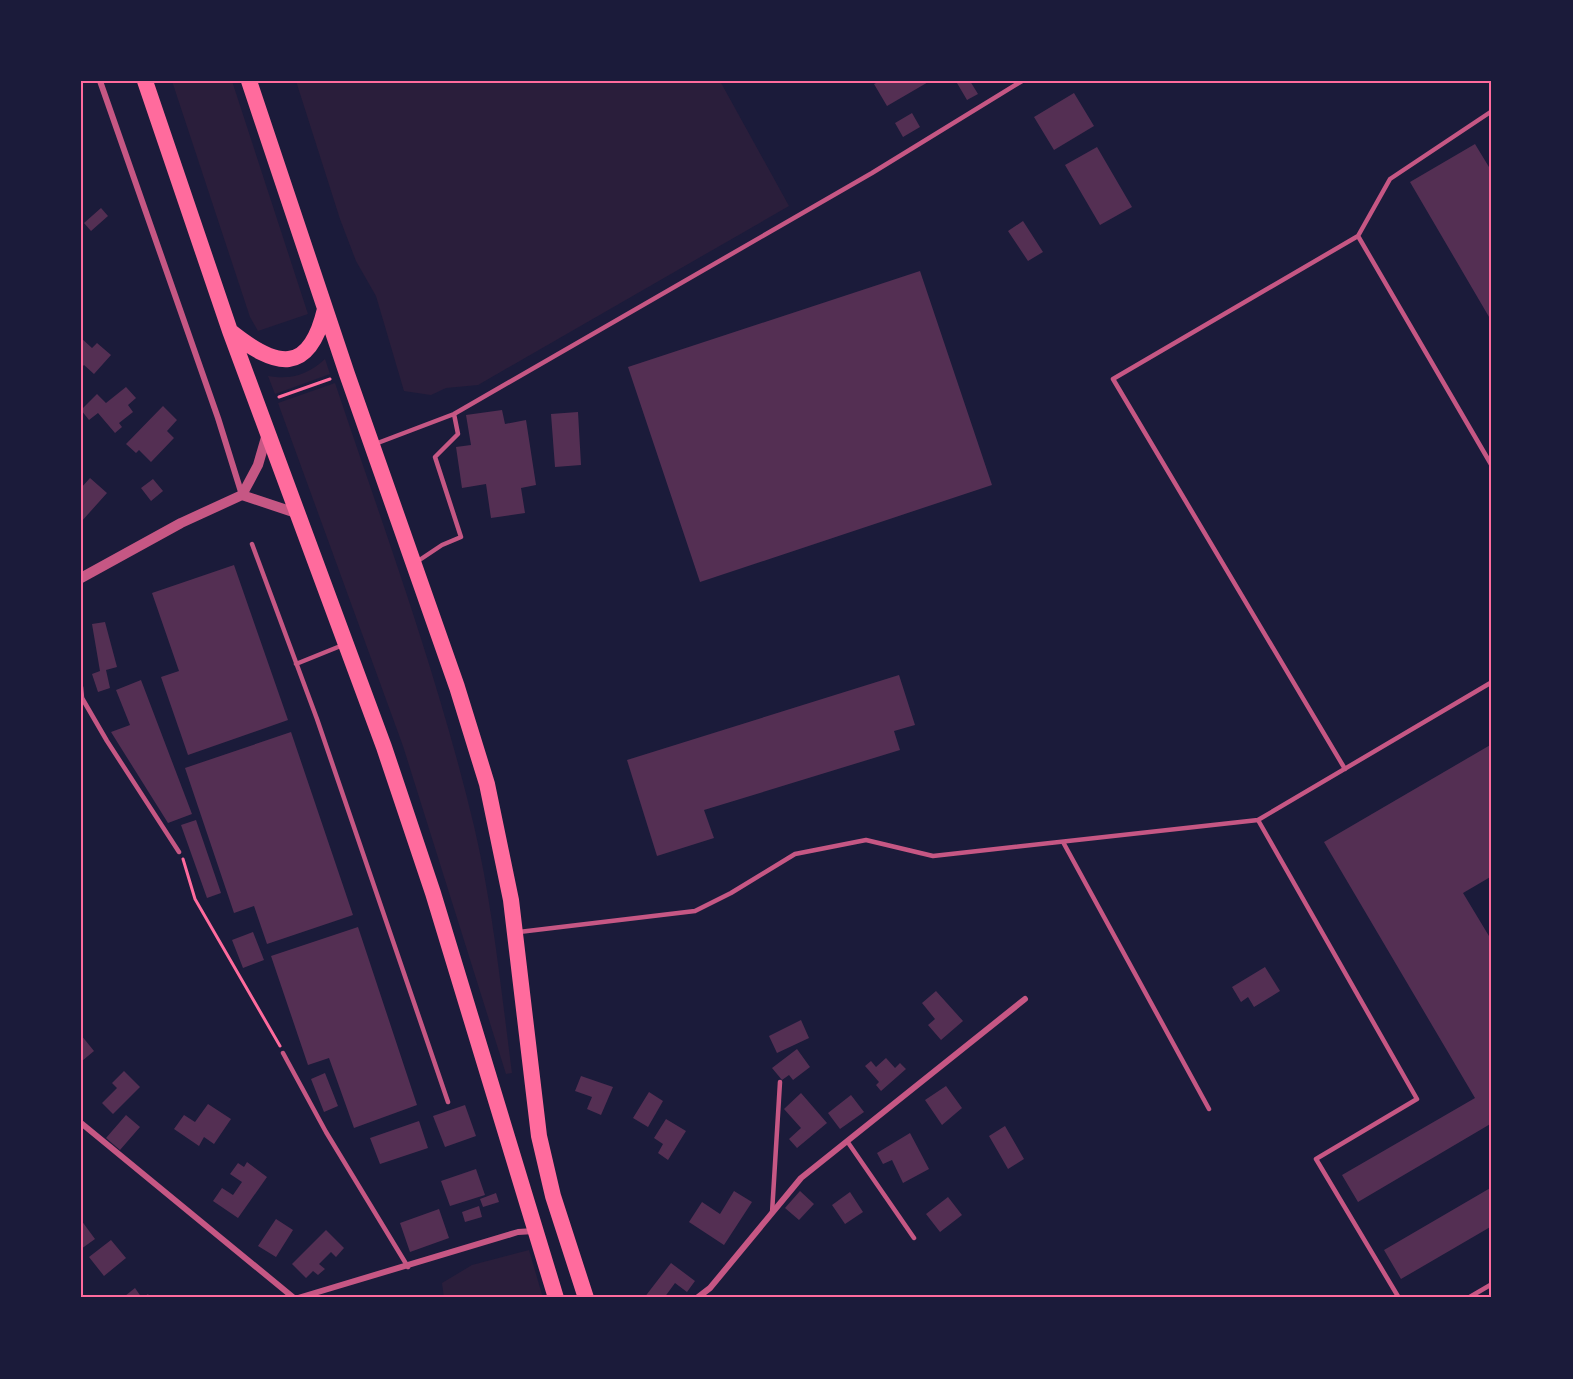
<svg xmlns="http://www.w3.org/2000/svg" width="1573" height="1379" viewBox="0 0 1573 1379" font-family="'PT Sans Narrow',sans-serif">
	<rect width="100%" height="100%" fill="#1b1b3a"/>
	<path fill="#2a1e3b" d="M172,81H232L308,314L258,331L250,317Z
		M296,81H720L789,206L478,385L446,388L431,395L404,391L376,296L356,261L340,219Z
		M325,359L330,374L275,394L268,376C292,380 307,375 325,359Z
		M335,383C384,529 438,675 474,826C493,907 501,990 512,1073L506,1074L403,746L278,403Z
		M529,1250L543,1298H444L442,1283L472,1265Z"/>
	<path fill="#542f53" d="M880,81H930L887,106L874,84Z
		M961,81H970L978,94L967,100L957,83Z
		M1074,93L1094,126L1054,150L1034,117Z
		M912,113L920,127L903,137L895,123Z
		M1475,144L1492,172V322L1410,182Z
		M1097,147L1132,207L1100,225L1065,165Z
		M101,208L108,216L91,231L84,223Z
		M1023,221L1043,252L1028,261L1008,231Z
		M920,271L992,485L700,582L628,367Z
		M81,338L92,348L97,343L111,355L94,374L84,365L81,368Z
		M126,387L136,398L128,405L133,412L119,423L122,427L115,433L98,413L89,420L81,410L97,394L106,403Z
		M163,406L177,420L167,431L174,438L151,462L139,450L136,453L126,444Z
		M502,410L505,424L526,420L536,485L521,488L525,513L491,518L486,484L462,488L456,447L471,445L466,415Z
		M578,412L581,465L555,467L551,414Z
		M90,478L107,493L81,522V488Z
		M153,479L163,491L151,501L141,488Z
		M234,565L288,720L188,755L161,677L179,671L152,593Z
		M105,622L117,667L106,670L110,688L98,692L92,674L100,671L92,624Z
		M899,675L915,725L894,731L900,750L704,810L714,838L657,856L627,760Z
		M141,680L192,814L168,823L111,732L130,725L116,690Z
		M291,732L353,915L267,944L254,906L234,913L185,768Z
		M1492,744V876L1463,893L1492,941V1123L1358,1202L1342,1175L1475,1098L1324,842Z
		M196,820L221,893L207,898L181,825Z
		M358,927L417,1105L354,1128L329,1058L308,1065L271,956Z
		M253,932L264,960L243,968L232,940Z
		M1265,967L1280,991L1254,1007L1248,997L1241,1002L1232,987Z
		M936,991L963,1021L941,1040L928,1025L935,1019L922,1003Z
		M801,1020L809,1038L777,1053L769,1036Z
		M81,1035L94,1051L82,1061L81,1059Z
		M797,1049L810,1067L793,1080L789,1075L782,1080L772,1068Z
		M886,1058L895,1068L900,1063L906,1069L881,1091L876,1085L879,1082L865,1066L871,1061L876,1067Z
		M124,1071L140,1087L113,1114L102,1103L117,1088L112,1083Z
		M325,1073L338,1106L324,1112L311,1079Z
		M581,1076L613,1087L601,1115L587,1109L592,1097L575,1091Z
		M946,1086L962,1108L942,1125L925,1100Z
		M649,1092L663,1101L648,1127L633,1118Z
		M801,1093L827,1123L797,1148L789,1139L801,1128L784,1109Z
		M851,1095L864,1112L840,1129L828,1113Z
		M208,1104L231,1119L214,1144L204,1137L199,1146L174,1129L184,1115L195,1122Z
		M465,1105L476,1136L445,1147L433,1116Z
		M126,1115L140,1127L120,1150L106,1138Z
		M666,1119L686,1131L668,1160L658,1153L663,1144L654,1138Z
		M419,1121L428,1148L380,1164L370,1138Z
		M1005,1126L1024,1159L1008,1169L989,1136Z
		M910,1133L929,1169L903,1183L892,1160L883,1164L877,1153Z
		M247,1162L267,1177L238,1218L213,1201L222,1188L233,1195L242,1182L230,1174L238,1163L244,1167Z
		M476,1169L485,1195L450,1206L441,1181Z
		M1492,1187V1226L1401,1279L1384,1250Z
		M734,1191L752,1202L724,1245L689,1222L702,1202L720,1214Z
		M800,1191L814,1204L799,1220L785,1208Z
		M850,1192L863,1212L845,1224L832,1205Z
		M496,1193L499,1202L483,1207L480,1199Z
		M948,1197L962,1215L940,1232L926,1214Z
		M479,1206L482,1217L465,1222L462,1212Z
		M439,1209L449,1238L410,1252L400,1223Z
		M276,1219L293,1230L276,1257L258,1246Z
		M81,1220L95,1239L81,1249Z
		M326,1230L344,1248L336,1257L331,1252L319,1264L325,1269L318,1275L313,1271L306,1278L292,1264Z
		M111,1240L126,1258L104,1276L89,1257Z
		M671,1263L695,1281L687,1292L675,1283L664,1298H644Z
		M135,1288L142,1298L148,1294L151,1298H126L125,1296Z"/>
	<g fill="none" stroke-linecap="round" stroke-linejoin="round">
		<path stroke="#ff6b9d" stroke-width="3" d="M279,397L330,379
			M183,859L195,899L280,1046"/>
		<path stroke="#c65784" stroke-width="4.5" d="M1358,236L1492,466
			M375,444L454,414L872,173L1022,81
			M252,544L317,719L448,1102
			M418,561L442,545L461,537L435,457L458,434L454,414
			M296,664L343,645
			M81,687L82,698L107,741L179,852
			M1345,769L1113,379L1358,236L1390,179L1492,111
			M1258,820L1492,682
			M1063,842L1209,1109
			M519,932L695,911L731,893L795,854L866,840L933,856L1258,820L1417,1099L1316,1159L1399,1298
			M283,1053L326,1132L408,1267
			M847,1141L914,1238
			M772,1213L780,1082
			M1468,1298L1492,1284"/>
		<path stroke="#c65784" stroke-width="6" d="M100,81L218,418L242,495
			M81,1123L294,1298
			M298,1298L518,1232L534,1231
			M697,1298L710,1288L801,1178L1025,999"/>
		<path stroke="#c65784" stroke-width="10" d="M242,495L296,513
			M81,578L181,523L242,495L258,465L267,434"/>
		<path stroke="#ff6b9d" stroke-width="16" d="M145,81L230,331L384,747L433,893L556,1298
			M249,81L347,374L457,687L487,784L511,900L539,1136L553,1196L586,1298
			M230,331C276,368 309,376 325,309"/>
	</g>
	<rect width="1573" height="1379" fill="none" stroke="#1b1b3a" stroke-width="165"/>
	<rect x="82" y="82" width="1408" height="1214" fill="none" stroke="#ff6b9d" stroke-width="2"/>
</svg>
